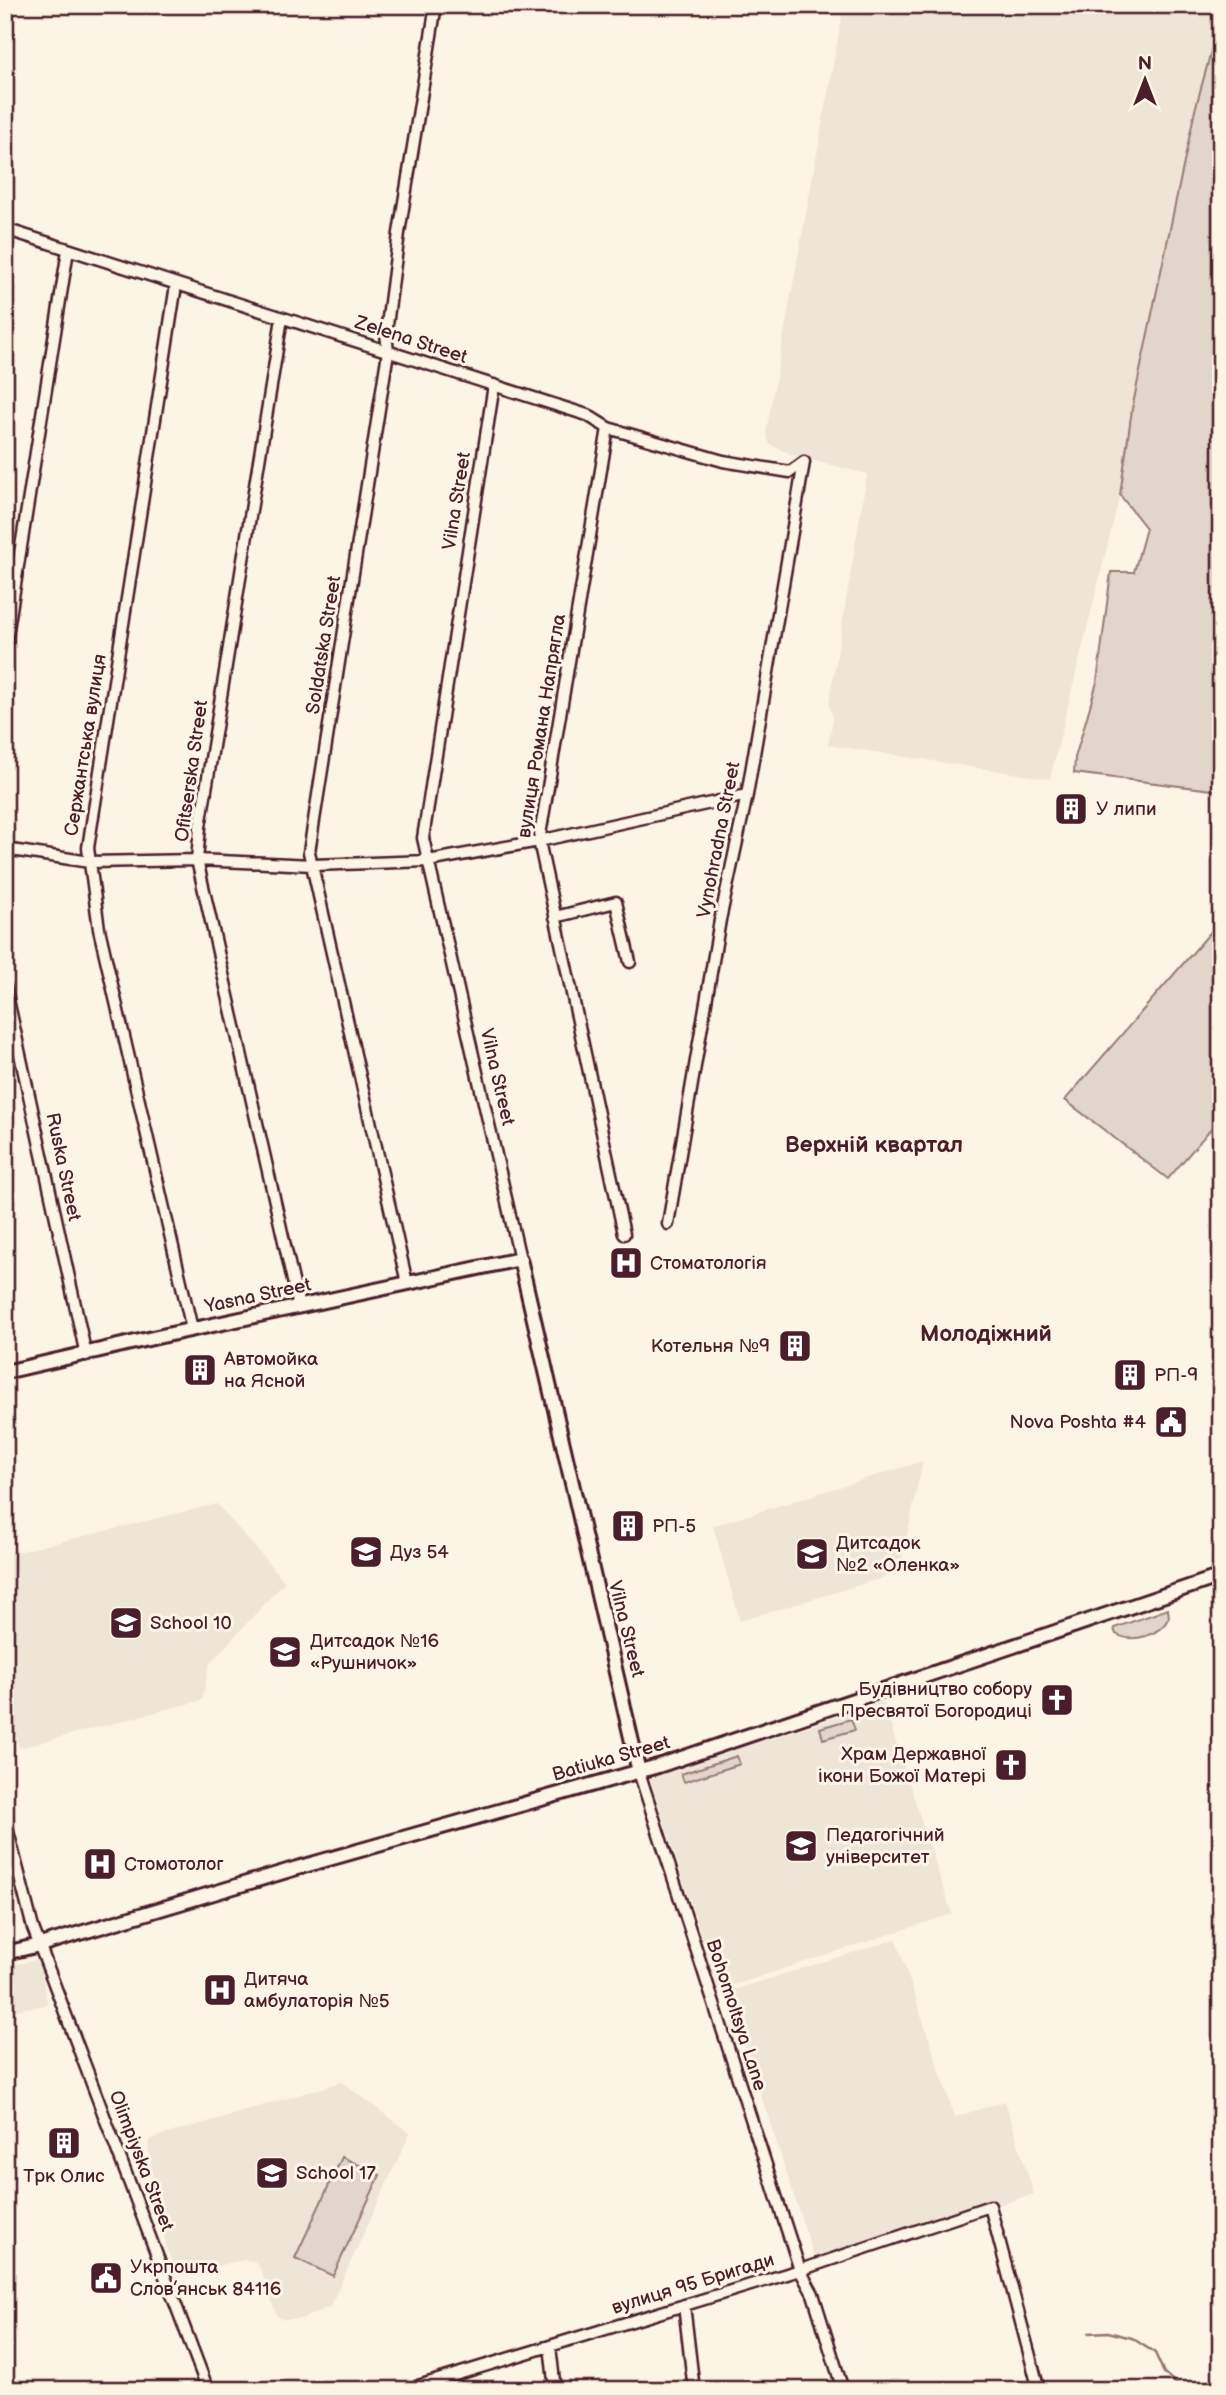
<svg xmlns="http://www.w3.org/2000/svg" width="1226" height="2395" viewBox="0 0 1226 2395" font-family="'Balsamiq Sans',sans-serif">
	<rect width="100%" height="100%" fill="#fcf5e5"/>
	<filter id="ink" filterUnits="userSpaceOnUse"><feTurbulence type="fractalNoise" baseFrequency=".0143" numOctaves="2"/><feDisplacementMap in="SourceGraphic" scale="14" xChannelSelector="R" yChannelSelector="G"/><feConvolveMatrix kernelMatrix="1 2 1 2 8 2 1 2 1" color-interpolation-filters="sRGB"/></filter>
	<g filter="url(#ink)">
		<path fill="#eee5d7" d="M844,5H1221L1220,19L1195,110L1132,409L1120,495L1050,779L828,745L833,719L829,703L867,474L792,455L769,444L766,432Z
			M923,1461L899,1573L740,1621L713,1526Z
			M217,1504L285,1582L210,1663L202,1700L19,1748L5,1691V1555Z
			M883,1702L952,1914L719,1990L650,1778Z
			M896,1939L955,2117L1005,2101L1034,2194L816,2263L727,1992Z
			M39,1959L48,2005L5,2011V1967Z
			M342,2082L410,2133L330,2307L301,2319H282L277,2316L260,2268L254,2261L244,2260L201,2269L180,2277L168,2253L156,2203L148,2144L150,2139Z"/>
		<path fill="#e2d5ca" stroke="#967a7a" stroke-width="2" d="M1220,19H1221V791L1074,773L1075,758L1097,682L1111,572H1134L1146,528L1120,495L1132,409L1195,110Z
			M1221,920V1117L1168,1179L1065,1100Z
			M1168,1609L1169,1617C1161,1635 1133,1644 1116,1634L1114,1628Z
			M851,1719L855,1730L823,1739L820,1728Z
			M737,1756L740,1764L684,1782L681,1774Z
			M342,2157L380,2175L333,2276L295,2258Z"/>
		<g fill="none" stroke-linecap="round" stroke-linejoin="round">
			<path stroke="#917474" stroke-width="2.5" d="M1089,2333L1108,2332L1132,2338L1155,2353L1164,2373L1180,2387L1198,2390"/>
			<defs>
				<path id="minor" d="M5,229L587,415L608,428L723,461L790,472L804,462
					M176,285L88,848L99,929L192,1329
					M282,318L200,827L197,860L299,1307
					M494,385L423,838L520,1259
					M608,428L539,841L624,1234
					M5,648L68,250
					M5,849L90,862L197,860L313,865L428,861L539,841L747,795
					M555,917L616,902L630,962
					M5,986L86,1355
					M668,1224L720,920L747,795L804,462
					M407,1283L309,852L388,352L386,333L399,233L436,5
					M639,1772L800,2270L813,2294L843,2390
					M5,1820L33,1928L208,2390
					M684,2305L694,2390
					M550,2346L555,2390
					M405,2390L800,2270L990,2206L1039,2390"/>
				<path id="tertiary" d="M5,1372L157,1337L520,1259L639,1772
					M5,1953L40,1945L297,1868L658,1766L1221,1576"/>
			</defs>
			<use href="#minor" stroke="#4a1f2b" stroke-width="15"/>
			<use href="#tertiary" stroke="#4a1f2b" stroke-width="18"/>
			<use href="#minor" stroke="#fcf5e5" stroke-width="10"/>
			<use href="#tertiary" stroke="#fcf5e5" stroke-width="12"/>
		</g>
	</g>
	<defs>
		<symbol id="building-square" viewBox="-11 -11 22 22"><rect x="-9" y="-9" width="18" height="18" rx="4" fill="#4a1f2b" stroke="#fcf5e5"/><path d="M-4-6H4V6H1V3H-1V6H-4ZM-2.5-4.3h1.7v1.8h-1.7ZM.8-4.3h1.7v1.8H.8ZM-2.5-1h1.7V.8h-1.7ZM.8-1h1.7V.8H.8Z" fill="#fff"/></symbol>
		<symbol id="hospital-square" viewBox="-11 -11 22 22"><rect x="-9" y="-9" width="18" height="18" rx="4" fill="#4a1f2b" stroke="#fcf5e5"/><path d="M-5-5h3v3.5h4V-5h3V5h-3V1.5h-4V5h-3Z" fill="#fff"/></symbol>
		<symbol id="civic-square" viewBox="-11 -11 22 22"><rect x="-9" y="-9" width="18" height="18" rx="4" fill="#4a1f2b" stroke="#fcf5e5"/><path d="M-.6-6.5H3V-4.5H.6V-3L4-1V1h2V6H-6V1h2V-1L-.6-3ZM-1.2 2.5V6h2.4V2.5Z" fill="#fff"/></symbol>
		<symbol id="school-square" viewBox="-11 -11 22 22"><rect x="-9" y="-9" width="18" height="18" rx="4" fill="#4a1f2b" stroke="#fcf5e5"/><path d="M0-5L7-2L0 1L-7-2ZM-4 1L0 2.5L4 1V4Q0 6-4 4Z" fill="#fff"/></symbol>
		<symbol id="church-square" viewBox="-11 -11 22 22"><rect x="-9" y="-9" width="18" height="18" rx="4" fill="#4a1f2b" stroke="#fcf5e5"/><path d="M-1.2-6h2.4v3.5h3.3v2.4h-3.3V6h-2.4V-.1h-3.3v-2.4h3.3Z" fill="#fff"/></symbol>
		<symbol id="university-square" viewBox="-11 -11 22 22"><rect x="-9" y="-9" width="18" height="18" rx="4" fill="#4a1f2b" stroke="#fcf5e5"/><path d="M0-5L7-2L0 1L-7-2ZM-4 1L0 2.5L4 1V4Q0 6-4 4Z" fill="#fff"/></symbol>
	</defs>
	<g fill-rule="evenodd">
		<use href="#building-square" x="1052" y="790" width="38" height="38"/>
		<use href="#hospital-square" x="607" y="1244" width="38" height="38"/>
		<use href="#building-square" x="776" y="1327" width="38" height="38"/>
		<use href="#building-square" x="181" y="1351" width="38" height="38"/>
		<use href="#building-square" x="1111" y="1356" width="38" height="38"/>
		<use href="#civic-square" x="1152" y="1403" width="38" height="38"/>
		<use href="#building-square" x="609" y="1507" width="38" height="38"/>
		<use href="#school-square" x="347" y="1533" width="38" height="38"/>
		<use href="#school-square" x="793" y="1535" width="38" height="38"/>
		<use href="#school-square" x="107" y="1604" width="38" height="38"/>
		<use href="#school-square" x="266" y="1633" width="38" height="38"/>
		<use href="#church-square" x="1038" y="1681" width="38" height="38"/>
		<use href="#church-square" x="992" y="1746" width="38" height="38"/>
		<use href="#university-square" x="782" y="1827" width="38" height="38"/>
		<use href="#hospital-square" x="81" y="1845" width="38" height="38"/>
		<use href="#hospital-square" x="201" y="1971" width="38" height="38"/>
		<use href="#building-square" x="45" y="2124" width="38" height="38"/>
		<use href="#school-square" x="253" y="2154" width="38" height="38"/>
		<use href="#civic-square" x="87" y="2259" width="38" height="38"/>
	</g>
	<g text-anchor="middle" dominant-baseline="central" stroke-width="6" stroke-linejoin="round" paint-order="stroke">
		<g font-size="19" fill="#4a1f2b" stroke="#fcf5e5">
			<text transform="translate(411 340) rotate(18)">Zelena Street</text>
			<text transform="translate(457 501) rotate(-81)">Vilna Street</text>
			<text transform="translate(324 645) rotate(-81)">Soldatska Street</text>
			<text transform="translate(542 726) rotate(-81)">вулиця Романа Напрягла</text>
			<text transform="translate(86 745) rotate(-81)">Сержантська вулиця</text>
			<text transform="translate(192 771) rotate(-82)">Ofitserska Street</text>
			<text transform="translate(719 840) rotate(-79)">Vynohradna Street</text>
			<text transform="translate(497 1077) rotate(77)">Vilna Street</text>
			<text transform="translate(63 1167) rotate(78)">Ruska Street</text>
			<text transform="translate(258 1296) rotate(-12)">Yasna Street</text>
			<text transform="translate(626 1629) rotate(76)">Vilna Street</text>
			<text transform="translate(611 1759) rotate(-16)">Batiuka Street</text>
			<text transform="translate(736 2015) rotate(72)">Bohomoltsya Lane</text>
			<text transform="translate(141 2161) rotate(69)">Olimpiyska Street</text>
			<text transform="translate(693 2284) rotate(-17)">вулиця 95 Бригади</text>
		</g>
		<g font-size="19" fill="#4a1f2b" stroke="#fcf5e5" text-anchor="start">
			<text x="1096" y="809">У липи</text>
			<text x="650" y="1263">Стоматологія</text>
			<text x="770" y="1346" text-anchor="end">Котельня №9</text>
			<text x="224" y="1359">Автомойка<tspan x="224" dy="22">на Ясной</tspan></text>
			<text x="1154" y="1375">РП-9</text>
			<text x="1146" y="1422" text-anchor="end">Nova Poshta #4</text>
			<text x="652" y="1526">РП-5</text>
			<text x="836" y="1543">Дитсадок<tspan x="836" dy="22">№2 «Оленка»</tspan></text>
			<text x="390" y="1552">Дуз 54</text>
			<text x="150" y="1623">School 10</text>
			<text x="310" y="1641">Дитсадок №16<tspan x="310" dy="22">«Рушничок»</tspan></text>
			<text x="1032" y="1689" text-anchor="end">Будівництво собору<tspan x="1032" dy="22">Пресвятої Богородиці</tspan></text>
			<text x="986" y="1754" text-anchor="end">Храм Державної<tspan x="986" dy="22">ікони Божої Матері</tspan></text>
			<text x="826" y="1835">Педагогічний<tspan x="826" dy="22">університет</tspan></text>
			<text x="124" y="1864">Стомотолог</text>
			<text x="244" y="1979">Дитяча<tspan x="244" dy="22">амбулаторія №5</tspan></text>
			<text x="296" y="2173">School 17</text>
			<text x="64" y="2176" text-anchor="middle">Трк Олис</text>
			<text x="130" y="2267">Укрпошта<tspan x="130" dy="22">Слов’янськ 84116</tspan></text>
		</g>
		<g font-size="23" font-weight="bold" fill="#4a1f2b" stroke="#fcf5e5">
			<text x="874" y="1145">Верхній квартал</text>
			<text x="986" y="1334">Молодіжний</text>
		</g>
	</g>
	<rect width="1226" height="2395" fill="none" stroke="#fcf5e5" stroke-width="28"/>
	<rect x="14" y="14" width="1198" height="2367" fill="none" stroke="#4a1f2b" stroke-width="2.5" filter="url(#ink)"/>
	<g transform="translate(1145 80)" stroke="#fcf5e5" stroke-width="5" paint-order="stroke">
	<path d="M0-5L12 26L0 18L-12 26Z" fill="#4a1f2b"/>
	<text y="-10" font-size="19" font-weight="bold" text-anchor="middle" fill="#4a1f2b">N</text>
	</g>
</svg>
